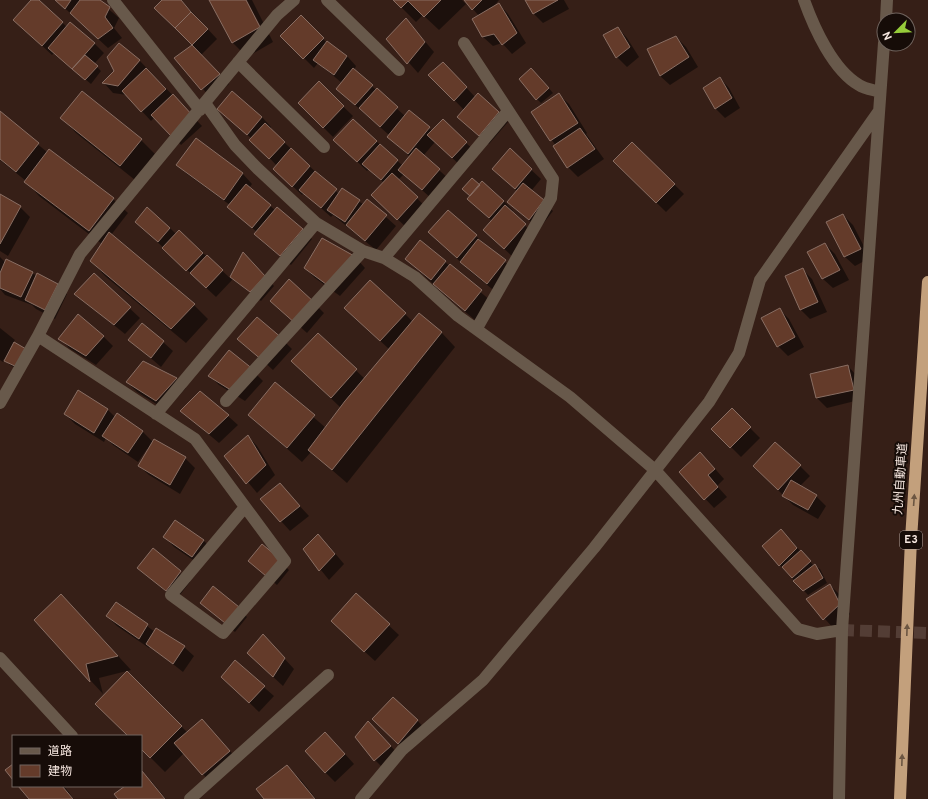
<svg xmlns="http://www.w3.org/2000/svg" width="928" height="799" viewBox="0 0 928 799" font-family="Overpass,'Noto Sans JP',sans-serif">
	<rect width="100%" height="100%" fill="#361f17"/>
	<path fill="#0007" d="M32,0H38L67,27L94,43L104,53L94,64L101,71L91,84L54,53L52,55L24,29Z
		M56,0H98L119,18L114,28L122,38L108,48Z
		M163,0H181L217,39L201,55L229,84L212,99L175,58L193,45L165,18Z
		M210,0H245L261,32L263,31L247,0H252L273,42L247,57L232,42Z
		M394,0H462L466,4L439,30L423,15L416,22Z
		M465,0H499L494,6L499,4L508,14L526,43L512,54L502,43L493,46L483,37L479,16Z
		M526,0H564L569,9L543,23L534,14Z
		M301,17L327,43L347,56L356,66L354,70L405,116L433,131L466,143L476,152L462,167L435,142L423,156L449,179L432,199L404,174L398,180L427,208L407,228L382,205L384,183L369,169L367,171L344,149L376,141L403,166L410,157L388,136L389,135L337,89L342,83L318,63L314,68L282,36Z
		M406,19L434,52L418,73L388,39Z
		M618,28L627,38L639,57L627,67L617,57L604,35Z
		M676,37L686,47L698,67L670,85L660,76L648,49Z
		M140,61L202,126L181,145L155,117L151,121L127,95L113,93L104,83L115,71L123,81Z
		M453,73L475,97L478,94L508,122L489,144L468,126L464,110L430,75Z
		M536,74L553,93L541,103L537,99Z
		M720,78L729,88L740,108L725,118L715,108Z
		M319,83L353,116L333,137L299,103Z
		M559,95L569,104L587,133L586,134L604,159L578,177L568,167L556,146L532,112Z
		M218,109L262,117L271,127L270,129L339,194L342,189L364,205L367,200L396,226L376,250L333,215L331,217L304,193L302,195L284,178L277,166L252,139Z
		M0,113L47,152L113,199L128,213L111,235L194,305L208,319L186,343L105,276L91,261L102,244L39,196L26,181L0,160Z
		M62,118L141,140L155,154L135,180L76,133Z
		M196,140L243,174L252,184L249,188L275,210L303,229L312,239L291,265L265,244L255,234L257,232L228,207L230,205L187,174L178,164Z
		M632,143L684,194L666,212L614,161Z
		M510,150L541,179L531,191L553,211L539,229L508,202L517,191L503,178Z
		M479,185L504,201L513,211L512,213L535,235L514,258L484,230L492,221L468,199Z
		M0,195L20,207L30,217L8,256L0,251Z
		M448,211L514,270L497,293L471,272L429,232Z
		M843,215L853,225L870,258L855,266L845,257L828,223Z
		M136,222L170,228L176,234L179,231L230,278L244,253L274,286L261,301L233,279L216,297Z
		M825,244L835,254L849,280L833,288L823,279L809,253Z
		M0,257L6,263L58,284L67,294L55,319L36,309L32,305L5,295L0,289Z
		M356,258L365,268L340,296L315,278L305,268Z
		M406,259L445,262L491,301L475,320L444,294Z
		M803,270L812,279L827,312L810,319L801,310L786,277Z
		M94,275L140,318L125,334L75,294Z
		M271,301L315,304L324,313L307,333Z
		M345,308L405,314L413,322L441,332L455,347L347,483L311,452L302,462L249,415L275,384L326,428L341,408L292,361L318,334L365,379L390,350Z
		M780,310L789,319L804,347L788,356L778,346Z
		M0,328L15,340L13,343L26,350L21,371L10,365L4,359L3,362L0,360Z
		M103,336L113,346L96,365L69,348L60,338Z
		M239,339H282L292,349L273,370Z
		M130,340L163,342L173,351L161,367Z
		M143,362L176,379L186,388L166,410L137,392L127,382Z
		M848,366L857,376L863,399L827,408L817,398L812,375Z
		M253,371L263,381L245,401L219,385L210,376Z
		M78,392L108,410L116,418L117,415L143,432L153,442L185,458L195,468L180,494L149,475L139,466L149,450L147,449L138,462L113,445L106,438L104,442L75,424L65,414Z
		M732,410L760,438L741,457L713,429Z
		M181,411L228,416L238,425L219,443Z
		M248,436L257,446L275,475L257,493L226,456Z
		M710,463L724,479L717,486L727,497L714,508L680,472Z
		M800,466L810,476L800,486L816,496L826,506L818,519L793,505L764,476Z
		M280,485L309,516L290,531L281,521Z
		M781,530L814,566L820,569L827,583L808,595L780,565Z
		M165,537L203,540L213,550L202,566L174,547Z
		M328,545L344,564L329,580L304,549Z
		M153,550L190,582L176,600L138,568Z
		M279,560L289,570L277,585L249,561Z
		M830,585L839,594L850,614L834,629L808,600Z
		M356,595L399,635L375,661L342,631Z
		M116,603L155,632L184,647L194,656L183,672L150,646L149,648L117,626L107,616Z
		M201,603L238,607L247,617L235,632Z
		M76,610L131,670L99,678L103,694L35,620Z
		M272,645L294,669L283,686L258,663Z
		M235,662L274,696L259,712L232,686Z
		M127,673L188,733L202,720L239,761L212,784L184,753L165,772L141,748V736H129Z
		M374,719L417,720L426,730L408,753Z
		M378,732L400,756L385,770L375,760Z
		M335,743L354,764L335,782L325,772Z
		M287,766L301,780L316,799H266Z
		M142,773L152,782L166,799H120L126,786H141Z
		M20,786H64L74,799H30Z"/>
	<path fill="#643b2a" stroke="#896e63" d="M31,0H39L63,22L42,46L13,20Z
		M55,0H71L65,9Z
		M80,0H100L110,7L105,17L113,28L98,39L70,13Z
		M162,0H181L191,12L175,28L154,8Z
		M209,0H246L260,27L232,43Z
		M393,0H441L424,17L408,1L401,8Z
		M464,0H482L472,10Z
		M525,0H558L533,14Z
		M499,3L517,33L502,45L494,34L482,37L472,19Z
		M191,12L208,29L192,45L175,28Z
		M301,15L324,38L303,59L280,36Z
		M406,18L425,42L407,64L386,39Z
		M70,22L95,43L72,69L48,48Z
		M618,27L630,47L616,58L603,35Z
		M676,36L689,57L660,76L647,49Z
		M327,41L347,56L334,75L313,60Z
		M119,43L140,60L118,86L102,83L114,71L107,57Z
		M192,45L220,74L201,90L174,58Z
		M85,55L98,66L85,80L72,69Z
		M443,62L467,87L454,101L428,75Z
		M146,68L166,89L141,112L122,91Z
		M353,68L373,85L355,105L336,89Z
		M531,68L549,88L536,100L519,79Z
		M720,77L732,98L715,109L703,88Z
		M319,81L344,106L323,128L298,103Z
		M377,88L398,107L380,127L359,108Z
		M82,91L142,139L120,166L60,118Z
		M232,91L262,117L247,135L217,109Z
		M478,93L499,112L479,136L457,117Z
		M559,93L578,123L550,141L531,112Z
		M173,94L193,116L171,136L151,115Z
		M409,110L430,127L408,154L387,137Z
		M0,111L39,143L16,172L0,159Z
		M353,119L377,141L357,162L333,140Z
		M443,119L467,142L452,158L427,135Z
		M265,123L285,142L269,159L249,140Z
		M580,128L595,149L567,168L553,146Z
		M196,138L243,173L224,200L176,165Z
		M632,142L675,184L656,203L613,161Z
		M380,144L398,160L381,180L362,164Z
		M291,148L310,166L292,187L273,169Z
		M416,148L440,169L422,190L398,170Z
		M510,148L532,169L515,189L492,169Z
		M49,149L114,198L89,231L24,182Z
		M315,171L337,189L321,208L299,190Z
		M392,173L418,197L397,220L371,195Z
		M472,178L480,185L470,196L462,189Z
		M482,181L504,201L489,218L467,199Z
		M523,183L544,200L529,220L507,202Z
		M246,184L271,205L252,228L227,207Z
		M342,188L360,200L345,222L327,210Z
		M0,194L21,206L0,244Z
		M367,199L387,215L365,241L346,225Z
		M505,205L526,224L504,249L483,230Z
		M147,207L170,228L158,242L135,222Z
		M277,207L303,229L280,256L254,234Z
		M448,210L477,235L457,258L428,232Z
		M843,214L861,249L844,257L826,222Z
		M179,230L203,253L186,271L162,248Z
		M109,232L195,304L171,329L90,261Z
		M322,238L356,257L330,287L304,268Z
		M478,239L506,260L487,284L460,262Z
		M420,240L446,261L431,280L405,259Z
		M825,243L840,270L822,279L807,252Z
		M243,252L265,276L250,292L230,277Z
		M207,255L223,270L206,288L190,273Z
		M6,259L33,272L21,297L0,288V273Z
		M450,264L482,290L465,311L433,284Z
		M803,268L818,302L800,310L785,276Z
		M37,273L58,284L45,310L25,300Z
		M94,273L131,307L114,325L74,294Z
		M289,279L315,303L296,324L270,301Z
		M370,280L406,313L380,341L344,308Z
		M780,308L795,337L777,347L761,318Z
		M419,313L442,332L332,470L308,450L345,401Z
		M78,314L104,336L86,356L58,339Z
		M257,317L283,339L263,361L237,339Z
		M142,323L164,341L151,358L128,340Z
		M318,333L357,369L331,398L291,361Z
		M14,342L26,349L17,367L4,361Z
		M229,350L254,370L234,392L208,376Z
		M143,361L177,378L156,401L126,382Z
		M848,365L854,390L816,398L810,374Z
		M275,382L315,415L287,448L248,415Z
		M78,390L108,409L94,433L64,414Z
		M200,391L229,415L209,434L180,411Z
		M732,408L751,427L730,448L711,429Z
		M117,413L143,431L128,453L102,436Z
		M248,435L266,465L246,484L224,456Z
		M154,439L186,457L170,485L138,466Z
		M775,442L801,465L778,490L753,466Z
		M700,452L715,469L708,475L718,487L704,500L679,472Z
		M791,480L817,495L808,510L782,496Z
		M280,483L300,506L280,522L260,499Z
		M175,520L204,540L192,557L163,537Z
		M781,529L797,548L779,566L762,546Z
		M318,534L335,554L319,571L303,549Z
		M262,544L280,559L266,576L248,561Z
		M153,548L181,571L166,591L137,568Z
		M801,550L811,561L792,578L782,567Z
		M815,564L823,578L803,591L793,581Z
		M830,584L840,604L823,620L806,599Z
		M213,586L239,607L225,623L200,603Z
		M356,593L390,624L364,652L331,621Z
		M61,594L118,656L86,664L90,682L34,620Z
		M116,602L148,624L139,639L106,616Z
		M156,628L185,646L173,664L146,644Z
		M263,634L285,658L273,677L247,653Z
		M235,660L265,686L249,703L221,677Z
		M127,671L182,726L150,758L141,749V736H128L95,704Z
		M393,697L418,720L398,744L372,719Z
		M202,719L230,751L202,775L174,743Z
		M368,721L391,746L374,761L355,737Z
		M325,732L345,754L325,773L305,751Z
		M13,764V780L5,770Z
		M287,765L315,799H264L256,789Z
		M142,771L165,799H118L114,794L125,786H141Z
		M18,786H62L73,799H29Z"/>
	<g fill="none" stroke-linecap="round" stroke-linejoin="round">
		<path stroke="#533d35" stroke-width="12" stroke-dasharray="12 6" stroke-linecap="butt" d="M842,630L928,633"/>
		<path stroke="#68594b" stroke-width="12" d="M113,0L200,110
			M327,0L399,70
			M804,0C814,28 833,70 859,85C865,89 874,90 880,92
			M886,20L887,0
			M464,43L553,179L551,198L477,328
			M238,62L324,147
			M205,103L235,145L258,169L316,223L363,251L384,258L415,277L458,316L570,397L655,470L798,629L817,634L842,630
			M384,258L508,111
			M38,336L195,439L285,561L223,633L171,595L245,507
			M226,401L363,251
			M0,403L38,336L80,254L277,15L294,0
			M156,414L316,223
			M0,658L72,736
			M190,799L328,675
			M361,799L402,750L483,680L594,548L709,402L739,353L760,280L879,111
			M839,799L842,630L884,43"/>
		<path stroke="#c3a07c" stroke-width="12" d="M900,799L911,539L928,282"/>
	</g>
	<defs><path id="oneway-solid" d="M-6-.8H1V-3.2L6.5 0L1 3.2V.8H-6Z"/></defs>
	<g fill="#6c5642">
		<use href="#oneway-solid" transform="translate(914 500) rotate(-86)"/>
		<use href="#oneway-solid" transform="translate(907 630) rotate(-88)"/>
		<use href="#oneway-solid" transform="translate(902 760) rotate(-88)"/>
	</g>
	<g text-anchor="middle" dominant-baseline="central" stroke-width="4" stroke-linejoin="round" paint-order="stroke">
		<rect fill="#160c08" stroke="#b3a59f" stroke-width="1" x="900" y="531" width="22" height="18" rx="3"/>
		<g font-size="11" font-weight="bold" fill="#f6e7e0">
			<text x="911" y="540">E3</text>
		</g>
		<g font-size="12" fill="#f6e7e0" stroke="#160c08">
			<text transform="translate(901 479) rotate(-86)">九州自動車道</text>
		</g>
	</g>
	<rect x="12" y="735" width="130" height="52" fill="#160c08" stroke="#70645e"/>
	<rect x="20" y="748" width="20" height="6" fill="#68594b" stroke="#70645e"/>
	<text x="48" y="755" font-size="12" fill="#f6e7e0">道路</text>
	<rect x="20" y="765" width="20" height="12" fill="#643b2a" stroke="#70645e"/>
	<text x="48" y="775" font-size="12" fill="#f6e7e0">建物</text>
	<g transform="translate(896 32) rotate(246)"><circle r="19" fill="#160c08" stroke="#70645e"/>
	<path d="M0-3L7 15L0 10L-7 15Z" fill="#96cc3a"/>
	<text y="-6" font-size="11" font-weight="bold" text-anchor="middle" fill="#f6e7e0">N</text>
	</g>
</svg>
